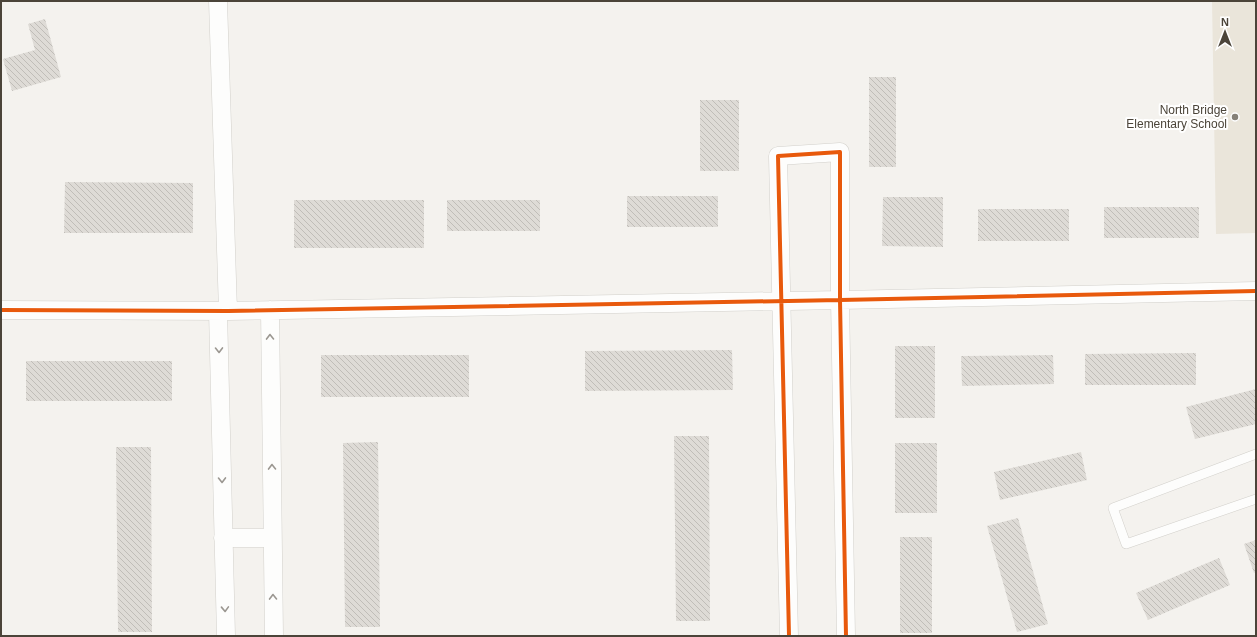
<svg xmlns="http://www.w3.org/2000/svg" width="1257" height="637" viewBox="0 0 1257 637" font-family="Arial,sans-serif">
	<defs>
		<pattern id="building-back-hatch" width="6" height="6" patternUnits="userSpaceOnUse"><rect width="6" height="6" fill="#dedbd6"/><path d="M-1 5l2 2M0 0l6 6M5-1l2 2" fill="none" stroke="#c0bdb8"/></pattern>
	</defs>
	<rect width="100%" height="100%" fill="#f4f2ee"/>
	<path fill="#eae5da" d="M1212,1H1256V233L1216,234Z"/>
	<path fill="url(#building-back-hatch)" d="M45,19L61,77L12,91L3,59L35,50L28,24Z
		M869,77H896V167H869Z
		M700,100H739V171H700Z
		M65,182L193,183V233H64Z
		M627,196H718V227H627Z
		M883,197H943V247L882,246Z
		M294,200H424V248H294Z
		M447,200H540V231H447Z
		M1104,207H1199V238H1104Z
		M978,209H1069V241H978Z
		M895,346H935V418H895Z
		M732,350L733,390L585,391V351Z
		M1196,353V385H1085V354Z
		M321,355H469V397H321Z
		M1053,355L1054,384L962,386L961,356Z
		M26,361H172V401H26Z
		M1256,389V424L1195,439L1186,407Z
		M674,436H709L710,621H676Z
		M378,442L380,627H345L343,443Z
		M895,443H937V513H895Z
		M116,447H151L152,632H118Z
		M1081,452L1087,480L1000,500L994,472Z
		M1018,518L1048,624L1017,632L987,526Z
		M900,537H932V633H900Z
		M1256,540V572L1254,573L1244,544Z
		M1219,558L1230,585L1148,620L1136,593Z"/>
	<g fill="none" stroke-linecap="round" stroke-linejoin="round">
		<defs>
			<path id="lane" d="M1256,454L1113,508L1126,544L1256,499"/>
			<path id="street" d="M218,1L228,311
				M1,310L228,311L840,300L1256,291
				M270,310L274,636
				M218,311L226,636
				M223,538H272
				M789,636L778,156L840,152V300L846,636"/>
		</defs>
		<use href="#lane" stroke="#d2d0cb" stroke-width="10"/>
		<use href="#street" stroke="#d2d0cb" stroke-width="19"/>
		<use href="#lane" stroke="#fdfdfc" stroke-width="9"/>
		<use href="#street" stroke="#fdfdfc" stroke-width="18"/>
		<defs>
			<path id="cycleway" d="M1,310L228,311L840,300L1256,291
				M789,636L778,156L840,152V300L846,636"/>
		</defs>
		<use href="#cycleway" stroke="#fff" stroke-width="6"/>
		<use href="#cycleway" stroke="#e8590c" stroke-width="4"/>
	</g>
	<defs><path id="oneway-chevron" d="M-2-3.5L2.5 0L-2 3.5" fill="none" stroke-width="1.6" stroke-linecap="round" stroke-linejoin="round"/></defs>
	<g stroke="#9b9791">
		<use href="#oneway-chevron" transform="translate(270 337) rotate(-91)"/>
		<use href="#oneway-chevron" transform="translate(219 350) rotate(89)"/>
		<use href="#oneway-chevron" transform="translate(272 467) rotate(-91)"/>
		<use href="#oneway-chevron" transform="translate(222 480) rotate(89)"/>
		<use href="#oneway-chevron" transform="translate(273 597) rotate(-91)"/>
		<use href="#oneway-chevron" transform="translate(225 609) rotate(88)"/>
	</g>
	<circle fill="#868178" stroke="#fff" stroke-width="1.5" cx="1235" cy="117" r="4"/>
	<g text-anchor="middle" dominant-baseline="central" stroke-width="4" stroke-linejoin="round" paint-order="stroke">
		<g font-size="12" fill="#4b4439" stroke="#fff" text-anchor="end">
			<text x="1227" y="110">North Bridge<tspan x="1227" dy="14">Elementary School</tspan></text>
		</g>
	</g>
	<rect width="1257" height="637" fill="none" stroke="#4b4439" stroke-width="4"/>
	<g transform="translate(1225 32)" stroke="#ffffff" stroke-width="3" paint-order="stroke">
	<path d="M0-3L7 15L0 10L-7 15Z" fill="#4b4439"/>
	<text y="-6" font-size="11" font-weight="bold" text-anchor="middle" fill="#4b4439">N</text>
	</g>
</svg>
